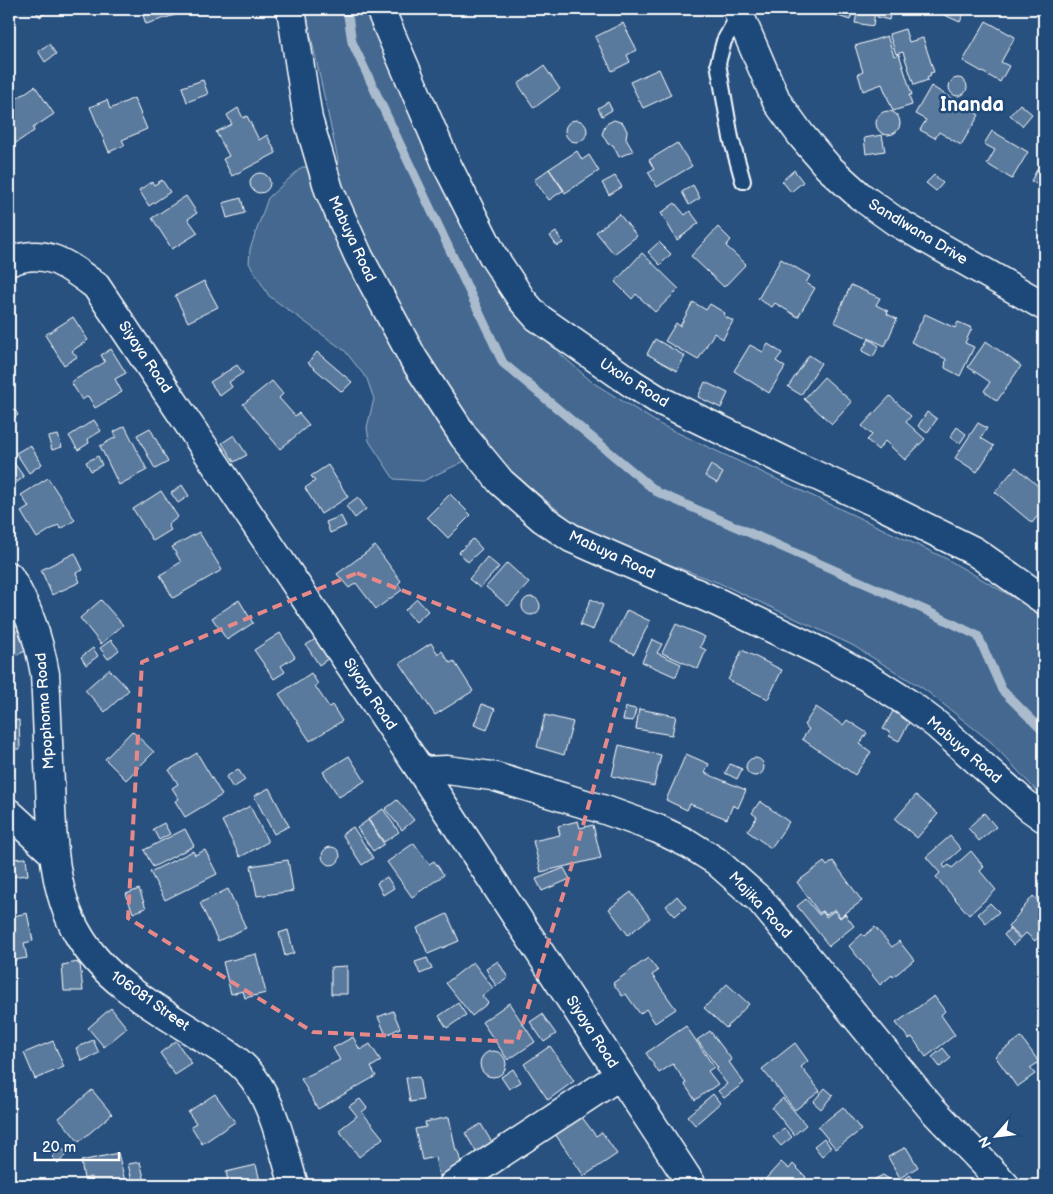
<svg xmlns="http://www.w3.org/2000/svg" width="1053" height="1194" viewBox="0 0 1053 1194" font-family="'Balsamiq Sans',sans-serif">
	<rect width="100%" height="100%" fill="#28517f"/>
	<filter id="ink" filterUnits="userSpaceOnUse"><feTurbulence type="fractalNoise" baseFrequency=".02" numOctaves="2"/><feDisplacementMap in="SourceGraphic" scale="10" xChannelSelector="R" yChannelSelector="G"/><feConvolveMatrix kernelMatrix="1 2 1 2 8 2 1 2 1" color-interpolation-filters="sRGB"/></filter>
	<g filter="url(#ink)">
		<path fill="#446890" stroke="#a2b4c8" d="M305,9H367L434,173L521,319L592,382L661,425L945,558L1023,603L1044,620V799L991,742L924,689L852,645L719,583L611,542L570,520L490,454L471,458L423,481L394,479L369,441L367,427L374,399L367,379L345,351L269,296L249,263L250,249L268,198L302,167H336L338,160Z"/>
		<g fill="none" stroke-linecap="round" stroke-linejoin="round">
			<path stroke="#aabbcd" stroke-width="9" d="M347,9L352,42L503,363L657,492L925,610L978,636L1002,690L1044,732"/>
		</g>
		<path fill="#5a7a9d" stroke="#fff" d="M34,9H51L40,17Z
			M141,9H188V11L146,24Z
			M836,9H853L850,20L835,15Z
			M858,9L875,11L873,26L855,23Z
			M878,9H891L889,20L877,17Z
			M931,9H966L960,22Z
			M986,21L1015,37L1001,62L1009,66L1000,82L963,61Z
			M623,23L637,50L627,55L630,62L612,71L595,37Z
			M905,29L909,42L923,38L934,72L930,73L931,76L927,78L928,80L914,85L903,52L896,54L889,34Z
			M887,36L894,56L899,54L912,95H909L912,105L893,111L882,84L863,91L858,74L863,72L855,46Z
			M49,44L56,54L45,62L38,51Z
			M544,66L560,89L534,108L518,84Z
			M659,69L671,95L643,108L630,82Z
			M949 87a9 9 0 1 1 18 0a9 9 0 1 1-18 0Z
			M203,80L208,94L187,102L182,87Z
			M35,86L54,114L33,128L34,131L11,146L9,142V129L11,128L9,124V104Z
			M931,86L979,115L961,145L939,132L935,138L920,130L926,120L915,114Z
			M134,98L147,129L122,140L125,145L109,152L90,107L107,100L110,109Z
			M608,102L612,110L602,116L598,108Z
			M1020,104L1032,114L1022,126L1010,115Z
			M238,108L243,118L247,116L259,140L267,135L276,153L232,176L223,159L229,156L216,132L232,124L227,115Z
			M876 123a12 12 0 1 1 24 0a12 12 0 1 1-24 0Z
			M614,120L623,123L627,131L626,139L633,151L619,157L613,145L608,144L602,134L606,124Z
			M565 131a11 11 0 1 1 22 0a11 11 0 1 1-22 0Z
			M992,131L1028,152L1012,179L987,164L995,150L984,144Z
			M882,135L885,151L866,154L864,138Z
			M677,143L692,166L657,187L648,172L654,169L649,160Z
			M577,151L582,160L589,155L599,171L565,193L549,169Z
			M1044,156V188L1031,181Z
			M549,169L564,190L549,200L534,180Z
			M794,170L803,182L791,192L782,181Z
			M250 183a10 10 0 1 1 20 0a10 10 0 1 1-20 0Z
			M934,175L943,183L936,191L926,183Z
			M615,176L622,187L609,195L602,183Z
			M162,180L170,192L149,206L139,190L152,182L154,185Z
			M693,185L700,198L689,205L682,192Z
			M186,196L197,213L188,219L198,233L172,249L152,218Z
			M241,198L245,213L227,218L223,203Z
			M675,203L685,215L690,211L699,223L677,240L661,213Z
			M619,214L637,236L614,254L596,232Z
			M718,227L731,240L726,246L746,264L724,287L691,256Z
			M556,232L563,243L557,246L550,236Z
			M659,242L671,254L660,265L648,252Z
			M642,253L679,289L655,312L636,294L632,299L615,282Z
			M781,259L810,276L806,283L815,288L798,317L775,303L772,307L758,299Z
			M204,281L218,307L188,322L175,296Z
			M851,285L880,298L876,305L888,311L887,314L897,319L885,346L834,322Z
			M693,302L706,310L710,304L725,313L724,316L733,321L723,339L714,333L698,360L665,341L676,323L680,326Z
			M925,314L955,328L958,322L972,328L965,343L974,347L960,376L945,368L946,359L911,342Z
			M73,317L88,340L72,351L77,357L64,365L45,335Z
			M655,339L685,356L677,371L647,354Z
			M869,339L879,346L873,357L862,351Z
			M986,341L1021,366L997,401L984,391L990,382L968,367Z
			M768,344L782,353L776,361L785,367L769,393L734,371L750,345L763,352Z
			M111,349L126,373L115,379L122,392L95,408L88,396L82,400L71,382L105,362L101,355Z
			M317,352L352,382L342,392L308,363Z
			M809,355L821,363L801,395L788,387Z
			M237,365L243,373L229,382L232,387L220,396L210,382Z
			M824,377L852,402L832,424L804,399Z
			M272,381L283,394L279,398L295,416L299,413L309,425L280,449L243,404Z
			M705,382L728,393L721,408L698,397Z
			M890,396L911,416L906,422L925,439L905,460L885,441L878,450L867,440L872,435L862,426Z
			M9,400L18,415L9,421Z
			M927,412L937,419L927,433L918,426Z
			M94,420L101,431L88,439L89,443L78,450L69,436Z
			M978,423L987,428L981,438L994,446L977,472L955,458Z
			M125,426L147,470L119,485L100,446L116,437L114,432Z
			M957,427L966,434L960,443L950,437Z
			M150,428L168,462L155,469L137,435Z
			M58,435L62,447L52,450L48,437Z
			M234,435L247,455L234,462L222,443Z
			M30,445L42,464L29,473L16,453Z
			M9,456L24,477L9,488Z
			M98,456L102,465L91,471L86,462Z
			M328,465L348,497L321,514L305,488L315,481L311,476Z
			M711,465L723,473L717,483L705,476Z
			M1016,467L1044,491V508L1032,523L995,492Z
			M48,478L75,520L61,529L58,525L37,538L21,512L29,507L21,495Z
			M182,485L189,496L178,503L171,493Z
			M161,491L178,517L168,525L171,530L153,541L133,509Z
			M450,494L471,515L448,538L427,517Z
			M358,497L366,509L355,518L346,506Z
			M341,516L346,526L330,533L326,522Z
			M199,532L222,570L173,598L160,575L181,562L172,547Z
			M473,539L482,549L468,562L459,552Z
			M375,546L401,581L398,584L402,590L376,609L356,583L349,588L337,574Z
			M75,553L83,570L76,573L80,582L52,595L41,570Z
			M487,557L499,567L480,588L469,579Z
			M507,563L529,583L508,606L486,587Z
			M522 606a9 9 0 1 1 18 0a9 9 0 1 1-18 0Z
			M417,599L428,611L416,622L405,610Z
			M591,599L603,605L593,630L580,625Z
			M101,600L123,625L101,644L80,618Z
			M239,600L253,623L227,640L212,618Z
			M627,610L650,621L634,654L611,642Z
			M676,624L705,637L700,647L706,650L698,669L662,653Z
			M12,627L15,632L18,630L27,650L9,659V628Z
			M280,633L295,657L281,666L285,672L274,679L254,650Z
			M317,638L329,658L319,665L306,645Z
			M652,639L662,644L657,653L681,664L676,677L642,662Z
			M111,640L119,650L108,659L100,648Z
			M431,643L438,654L442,651L450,663L454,661L473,691L435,715L400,663Z
			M93,648L98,656L86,665L81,657Z
			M742,650L782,670L768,699L728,680Z
			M109,669L129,690L105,712L85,690Z
			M311,673L318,684L315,686L329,707L332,705L342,721L310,741L279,694Z
			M482,704L495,709L487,730L474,725Z
			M626,707L636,709L633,721L623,720Z
			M816,707L843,725L847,720L867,733L860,744L871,752L855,775L802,739L809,729L804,725Z
			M639,709L676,716L672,735L636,729Z
			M893,711L910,721L899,741L889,736L891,733L883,729Z
			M545,715L573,722L564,755L537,747Z
			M19,720L20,749H9V721Z
			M132,731L154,752L126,780L105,759Z
			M619,745L661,755L654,786L612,776Z
			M197,753L222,795L185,817L175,801L179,799L172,788L178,784L169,770Z
			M686,754L709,764L705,773L746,790L738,808L733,805L727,819L690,804L687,810L666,800Z
			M349,756L365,781L339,797L323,772Z
			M746 767a9 9 0 1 1 18 0a9 9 0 1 1-18 0Z
			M730,764L742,769L737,779L725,773Z
			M238,769L245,780L233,788L226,777Z
			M269,788L289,826L274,834L254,796Z
			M916,795L938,814L917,838L895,819Z
			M397,800L414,820L402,830L385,809Z
			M760,801L789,822L771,848L747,831L757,817L752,813Z
			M250,806L268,842L240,857L222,821Z
			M383,809L399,832L384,842L368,819Z
			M984,813L996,827L979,841L968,828Z
			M368,820L384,844L373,851L357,828Z
			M578,821L580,828L593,825L601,858L541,872L533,841L560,835L558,826Z
			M164,823L170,834L159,840L153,829Z
			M353,827L373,858L362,865L342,834Z
			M185,829L194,846L153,867L144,850Z
			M950,836L961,849L943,865L945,868L949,865L952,868L971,851L984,867L980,871L996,890L969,915L936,877L940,873L926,857Z
			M414,843L429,864L434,861L444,875L412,897L387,862Z
			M322 856a9 9 0 1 1 18 0a9 9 0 1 1-18 0Z
			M205,850L217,874L165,900L150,872L193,851L195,855Z
			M26,858L28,875L9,877V859Z
			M288,860L293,891L257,896L251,866Z
			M833,861L862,901L840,917L835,909L826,915L823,911L819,913L797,882L824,862L827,866Z
			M564,868L570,879L542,891L536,879Z
			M387,877L394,888L383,895L377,883Z
			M139,889L146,908L133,913L126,894Z
			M228,889L246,928L218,941L200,903Z
			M631,892L650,918L628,935L609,909Z
			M677,896L686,907L675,916L666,906Z
			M1033,896L1044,906V930L1035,941L1026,933L1021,938L1008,927Z
			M806,899L819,915L823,912L826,917L834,911L840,918L845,914L854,926L829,946L797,906Z
			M990,903L999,912L986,923L978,914Z
			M27,913L33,941L24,943L27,958L9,961V917Z
			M447,914L459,941L428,954L417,928Z
			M875,927L892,947L899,941L914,960L893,977L892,975L880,985L849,946L862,934L864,936Z
			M1009,929L1020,939L1013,945L1004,935Z
			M288,930L294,953L285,956L279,933Z
			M256,954L266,993L245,998L243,991L231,994L223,962Z
			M427,958L432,969L420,974L415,962Z
			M648,958L658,971L652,975L676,1009L655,1023L646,1009L640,1014L626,994L622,996L613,983Z
			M498,961L508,978L496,986L486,969Z
			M78,962V964H80L83,991H64L62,965Z
			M473,962L493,988L482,996L488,1003L472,1016L446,983Z
			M347,966V994H331V967Z
			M727,984L749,1004L726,1028L704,1008Z
			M934,996L945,1011L941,1015L955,1035L926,1057L912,1037L909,1039L896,1023Z
			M458,1003L466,1015L447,1028L439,1016Z
			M509,1003L535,1042L508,1060L482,1022Z
			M111,1008L127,1028L104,1047L88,1028Z
			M393,1011L400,1028L386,1035L378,1017Z
			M542,1014L556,1034L544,1042L530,1022Z
			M686,1026L714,1067L708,1071L718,1084L695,1100L685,1085L686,1083L673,1064L659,1073L646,1053Z
			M710,1031L732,1060L729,1062L744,1083L724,1098L718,1091L727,1084L716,1070L718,1068L697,1040Z
			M353,1037L360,1050L370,1044L381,1061L371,1067L376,1076L318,1109L301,1079L340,1060L333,1048Z
			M1021,1037L1039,1062L1030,1068L1035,1074L1017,1087L995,1056Z
			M93,1040L99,1053L82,1061L76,1048Z
			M53,1041L64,1067L35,1079L24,1053Z
			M176,1041L192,1064L175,1075L160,1053Z
			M795,1043L808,1061L801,1067L820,1091L795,1110L762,1069Z
			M550,1046L574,1081L548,1100L524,1064Z
			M943,1048L951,1058L940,1067L932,1057Z
			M480 1064a13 13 0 1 1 26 0a13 13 0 1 1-26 0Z
			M513,1069L521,1082L509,1089L501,1077Z
			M419,1077L423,1100L410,1102L406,1078Z
			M825,1088L833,1095L821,1109L813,1102Z
			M92,1090L112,1114L79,1142L59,1118Z
			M215,1094L235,1122L202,1144L191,1126L196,1123L188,1112Z
			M713,1094L720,1103L695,1125L687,1116Z
			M783,1098L806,1125L794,1135L772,1108Z
			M360,1099L367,1108L362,1112L383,1138L359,1157L339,1130L357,1116L349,1106Z
			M843,1107L861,1130L836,1149L818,1127Z
			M581,1116L596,1136L602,1132L617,1154L584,1176L555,1134Z
			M449,1117L456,1151H458L462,1167L454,1172L439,1176L435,1157L422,1160L415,1129L426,1127L425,1122Z
			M481,1124L494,1146L478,1155L465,1133Z
			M784,1128L792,1137L781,1146L773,1137Z
			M824,1138L831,1148L822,1156L814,1146Z
			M906,1147L918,1167L900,1178L888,1157Z
			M61,1148L68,1154L58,1163L52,1157Z
			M118,1153L126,1185H93L91,1177L84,1179L81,1161Z
			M140,1162L146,1185H133L128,1164Z
			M781,1162L789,1169L793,1164L806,1177L798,1185H760Z
			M256,1165L261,1185H229L226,1172Z
			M883,1175L889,1179L891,1185H874L875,1179Z
			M910,1175L918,1185H896Z"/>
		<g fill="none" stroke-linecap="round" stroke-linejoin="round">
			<defs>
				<path id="service" d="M739,14L724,41L718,63L731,138L743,181"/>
				<path id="minor" d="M291,9L308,119L329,190L359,257L413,358L464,437L501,482L543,519L571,538L717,602L821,652L867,677L908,703L937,725L1030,808L1044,818
					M380,9L447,165L493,256L522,300L537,317L633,384L657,399L791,464L883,506L974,551L1044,600
					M737,9L777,102L801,135L828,167L860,196L895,221L1044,306
					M9,262C45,246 68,265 96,286L421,771L692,1185
					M9,576C28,607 39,639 45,674C47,710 48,747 50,783C52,833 52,890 78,934C104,980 155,1008 198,1035C219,1048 240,1059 254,1079C274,1106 284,1153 294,1185
					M421,771L447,770L492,776L605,810L658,829L689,844L716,861L761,901L932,1109L1005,1185
					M9,813L53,853
					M453,1185L620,1075"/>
			</defs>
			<use href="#service" stroke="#fff" stroke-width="18"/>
			<use href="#minor" stroke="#fff" stroke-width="31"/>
			<use href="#service" stroke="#1f4a7a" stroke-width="14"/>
			<use href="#minor" stroke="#1f4a7a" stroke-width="28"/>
		</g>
	</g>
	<path fill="none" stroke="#e88989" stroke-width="4" stroke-dasharray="10 6" stroke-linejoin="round" d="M357,573L625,676L567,882L517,1042L313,1032L128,918L142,662Z"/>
	<g text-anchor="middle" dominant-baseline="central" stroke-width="5" stroke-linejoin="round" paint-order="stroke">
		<g font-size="15" fill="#fff" stroke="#1f4a7a">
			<text transform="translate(918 232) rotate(31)">Sandlwana Drive</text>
			<text transform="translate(352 239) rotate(65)">Mabuya Road</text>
			<text transform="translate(145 357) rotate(56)">Siyaya Road</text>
			<text transform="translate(634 383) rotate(32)">Uxolo Road</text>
			<text transform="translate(612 555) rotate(25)">Mabuya Road</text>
			<text transform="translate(370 694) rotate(56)">Siyaya Road</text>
			<text transform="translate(45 711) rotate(-94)">Mpophoma Road</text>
			<text transform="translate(964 750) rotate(41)">Mabuya Road</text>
			<text transform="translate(760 905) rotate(47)">Majika Road</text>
			<text transform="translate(150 1001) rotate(35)">106081 Street</text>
			<text transform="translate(592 1032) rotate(57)">Siyaya Road</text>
		</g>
		<g font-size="20" font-weight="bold" fill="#fff" stroke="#1f4a7a">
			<text x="972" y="105">Inanda</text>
		</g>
	</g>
	<rect width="1053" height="1194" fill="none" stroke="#1f4a7a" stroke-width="30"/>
	<rect x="15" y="15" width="1023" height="1164" fill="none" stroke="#fff" stroke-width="2" filter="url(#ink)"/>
	<g transform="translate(996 1136) rotate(242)" stroke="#1f4a7a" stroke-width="4" paint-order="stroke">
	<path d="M0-4L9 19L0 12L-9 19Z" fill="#ffffff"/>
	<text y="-8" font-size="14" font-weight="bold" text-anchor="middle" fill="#ffffff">N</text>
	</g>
	<path d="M35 1152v8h84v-8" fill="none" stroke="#ffffff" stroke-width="2.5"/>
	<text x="42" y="1152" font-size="15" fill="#ffffff" stroke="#1f4a7a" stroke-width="4" paint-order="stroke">20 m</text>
</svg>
